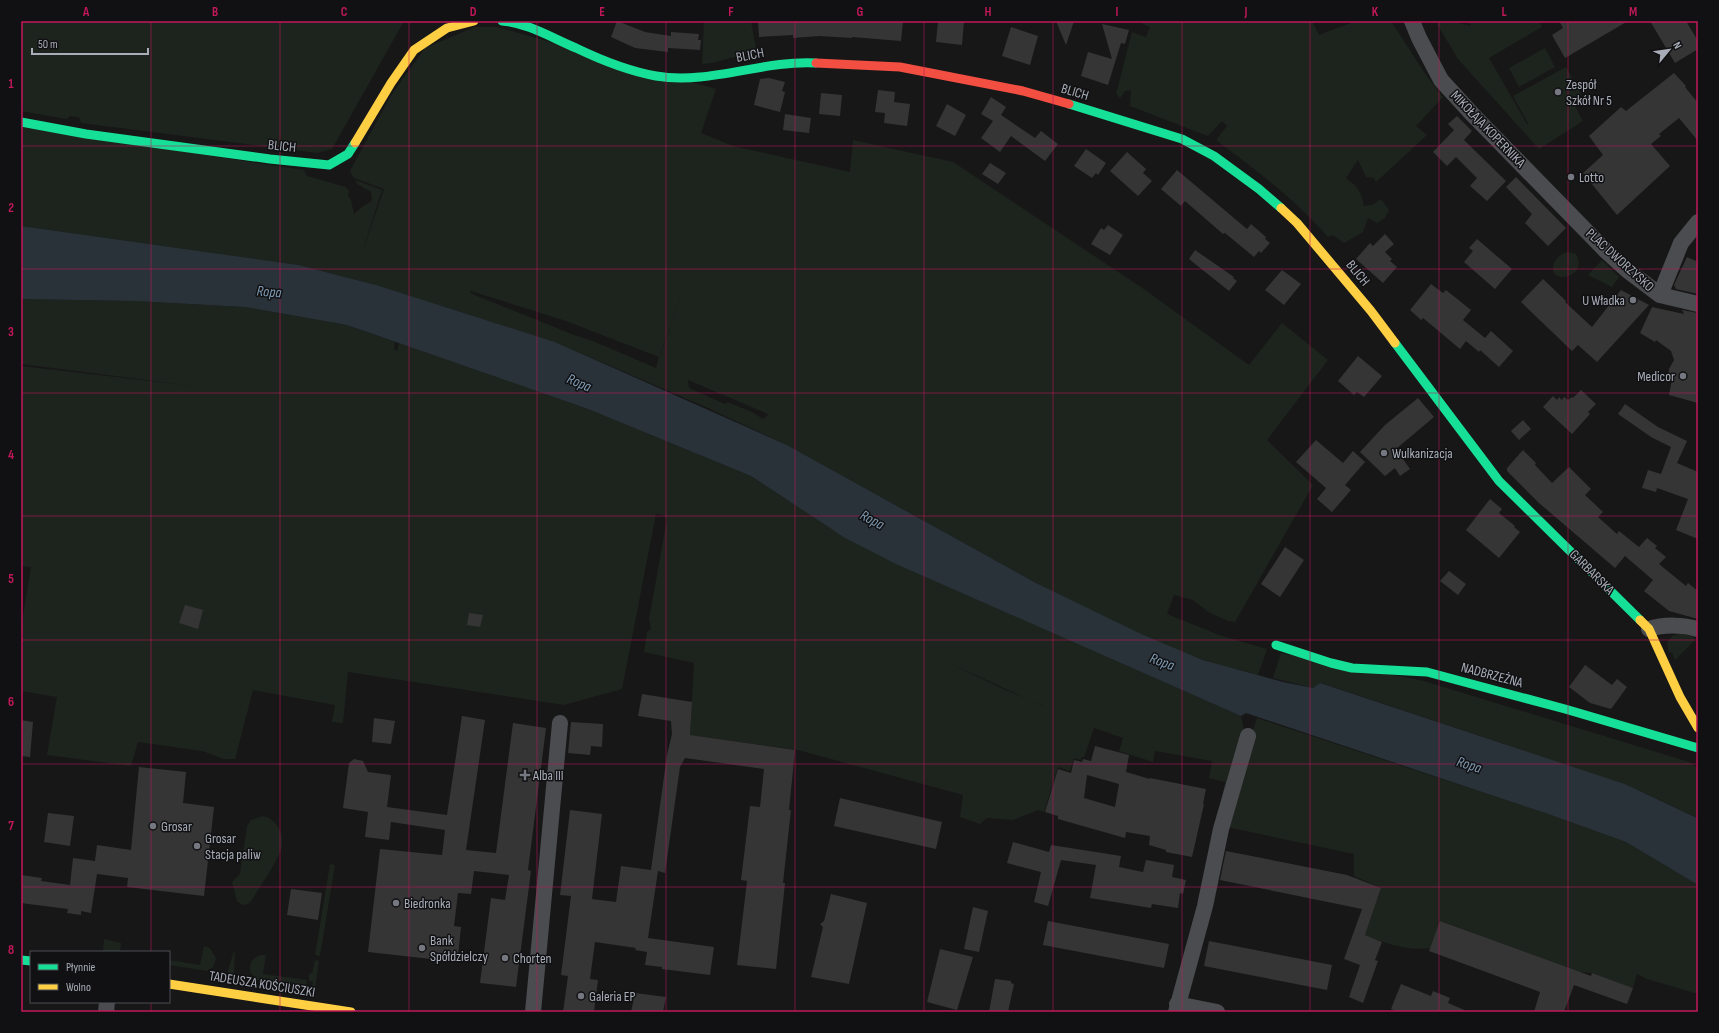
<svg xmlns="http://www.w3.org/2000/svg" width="1719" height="1033" viewBox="0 0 1719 1033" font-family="'Sofia Sans Condensed',sans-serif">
	<rect width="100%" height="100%" fill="#171717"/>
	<path fill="#1d241e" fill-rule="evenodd" d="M21,21H404L332,149L317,153L81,123L79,117L70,116L67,119L21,111Z
		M704,21H751L756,49L749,51V53L712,63L702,64Z
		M1143,21H1312L1319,35L1356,21H1391L1426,75L1443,97L1416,126L1427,135L1376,182L1374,178L1366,177L1358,160L1346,178C1358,187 1361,191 1364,206L1372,205L1381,199L1389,210L1385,218L1377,223L1368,218L1363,232L1344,243L1333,235L1328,237C1295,199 1256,170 1216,140L1227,126L1222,121L1208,136L1130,106L1131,90L1125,91L1120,98L1116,94L1132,32L1146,37L1150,27L1143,24Z
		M1443,21H1451L1471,26L1469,23L1462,21H1539L1542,27L1489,58L1527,124L1528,123L1513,96L1566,67L1581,94L1571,99L1583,121L1539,149L1458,59L1437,24Z
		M475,27H497L716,89L701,133L733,146L850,172L853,140L953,162L1141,287L1249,365L1282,323L1328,360L1267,440L1313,485L1235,622L1228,621L1208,612L1193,600L1174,595L1167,614L1222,636L1267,649L1258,675C1240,669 1220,666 1202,659C1145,639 1090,611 1036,583L787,445L708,408L555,342L372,284L296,265L21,226V127L304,170L307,176L346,187L349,191L348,196L351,200L354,214L362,207L372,201L371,192L357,184L355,180L382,190L361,256L384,189L354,178L350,171L390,97L425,48ZM703,233L660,356V355ZM471,291L566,321L659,357L656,368L593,341L574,335L470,293ZM688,380L768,414V415L763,419L752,412L728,402L725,404L689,388Z
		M1545,48L1555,67L1519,87L1509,68Z
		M1568,252L1576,254C1590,278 1546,287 1554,263C1557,257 1562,253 1568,252Z
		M1602,260L1619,277L1612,287L1588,275Z
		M21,299L136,301L245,307L347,325L395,342L394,349L397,351L399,343L588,409L751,476L845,538L897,564L1241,716L1244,729L1241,741L1220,807L1225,782L1209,778L1212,761L1155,751L1153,762L1119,751L1123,738L1094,728L1084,757H1081V760L1074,758L1070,771L1058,767L1044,812L1038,810L1013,820L987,818L980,824L960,817L963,795L798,750L690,735L694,663L644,652L647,632L651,629L649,619L667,519L664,515L656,514L622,689L564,705L348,672L343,723L332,722L335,705L253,690L235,759H224L202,751L138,742L131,766L47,755L57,697L21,691V629L31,567L21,566V366L194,386L21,364ZM947,662L1043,706H1044L1001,688Z
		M1681,633L1694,637L1695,640L1675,660L1672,652L1669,653L1667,643L1672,636Z
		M1281,653L1424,681L1689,762L1698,768V818L1625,784L1321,683L1313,688L1273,678Z
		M1257,718L1551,815L1626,842L1698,885V994L1647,979L1637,974L1633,988L1592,973L1579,972L1441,921L1430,948C1404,951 1389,944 1365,935L1381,888L1354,876V854L1222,826Z
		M263,816C278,819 285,836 281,850C276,864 259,888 251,901L248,904L242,905L237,901L232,882L240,874L247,826L251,820Z
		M330,864L335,865L320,956L315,955Z
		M104,939L121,943L120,952H121H103Z
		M204,946L210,948L216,958L213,967L207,971L169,965V960L200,965Z
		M234,951H235L234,974L230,976L228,973V970Z
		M261,955H266L263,974L307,980L306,987L257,980L250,972C250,963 251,958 261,955Z
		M315,960L319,961L315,988H312L313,982L309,981V974L312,973Z"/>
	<path fill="#2a3239" d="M21,226L298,265L376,285L555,342L787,445L1036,583L1141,634L1203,660L1283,682L1313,688L1320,683L1625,784L1697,818L1698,885L1626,842L1551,815L1246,713L1241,716L896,564L845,538L751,476L588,409L347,325L245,307L136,301L21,299Z"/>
	<path fill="#353536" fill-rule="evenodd" d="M617,21L645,32L671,36V32L699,34L698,40H701L700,50L668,48V52L635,48L611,37Z
		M758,21H903L901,41L852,37V38L819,36L793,38V35L759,37Z
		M938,21H964L962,45L936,42Z
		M1056,21H1074L1066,45Z
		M1559,21H1628L1565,58L1552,35L1563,28Z
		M1650,21H1686L1698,41V49L1675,63Z
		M1102,24L1129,30L1125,44L1121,43L1108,85L1081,76L1088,52L1112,59Z
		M1011,27L1038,36L1030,65L1002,56Z
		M1674,73L1686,86L1685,87L1698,103V141L1679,118L1659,134L1661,136L1651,144L1670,166L1617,215L1583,173L1603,155L1589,136L1621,107L1626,111Z
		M769,78L785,82L782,91L785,92L780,112L754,105L760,79Z
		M878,90L895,92L894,102L910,104L907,126L884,123L885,113L875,112Z
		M821,93L842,95L840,116L819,114Z
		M991,97L1006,107L1001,115L1035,138L1041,131L1058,144L1045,161L1011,136L1000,152L981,138L993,121L981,114Z
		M947,104L966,115L955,136L936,126Z
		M785,114L811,118L809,133L783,130Z
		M1457,116L1472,131L1464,140L1506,181L1487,201L1470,186L1477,178L1456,157L1447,166L1433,152L1454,130L1448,124Z
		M1086,149L1106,163L1098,175L1096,173L1092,178L1074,166Z
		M1127,152L1146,169L1143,173L1152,181L1138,196L1110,171Z
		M990,163L1006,173L998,184L982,174Z
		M1177,170L1247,229L1251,224L1266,237L1265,239L1270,243L1261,253L1259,251L1254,257L1225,233L1223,234L1185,201L1181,206L1161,189Z
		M1516,177L1566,228L1548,246L1525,223L1532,214L1506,187Z
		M1108,225L1123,235L1110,255L1091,244L1101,228L1104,230Z
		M1385,234L1394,244L1385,252L1392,259L1390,261L1397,267L1383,283L1356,259L1370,243L1373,246Z
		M1477,239L1512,269L1495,289L1464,262L1473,251L1469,248Z
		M1195,250L1234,277L1233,278L1237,281L1229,291L1189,259Z
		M1687,257L1696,261L1698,266V294L1676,289L1674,285Z
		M1282,270L1301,284L1284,305L1265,290Z
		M1543,279L1566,301L1565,302L1592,327L1621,290L1649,305L1597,362L1578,345L1572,351L1521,302Z
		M1431,284L1443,293L1446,290L1471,310L1463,320L1485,338L1491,331L1513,351L1499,367L1480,350L1479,352L1466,341L1460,349L1423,318L1421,320L1410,310Z
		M1652,307L1684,314L1682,310L1698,313V403L1669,395L1672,379L1668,378L1669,369L1674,360L1671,351L1656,340L1655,342L1640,333Z
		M1358,356L1382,376L1364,397L1357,392L1354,395L1338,381Z
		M1581,390L1596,404L1588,412L1590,414L1572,434L1543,407L1553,396L1557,400L1559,397L1562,400L1564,397L1568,400L1572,397L1573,398Z
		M1418,398L1434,417L1396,449L1410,469L1400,476L1395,468L1385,476L1360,452L1385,425Z
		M1625,404L1658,427L1687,441L1677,463L1698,472V539L1676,530L1688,499L1657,488L1656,492L1642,488L1648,470L1661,474L1671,447L1651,437L1618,414Z
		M1523,420L1531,429L1519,440L1511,431Z
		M1316,440L1343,463L1353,451L1365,462L1345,485L1351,490L1332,512L1317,499L1326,488L1296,462Z
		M1523,450L1536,463L1535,465L1552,483L1569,467L1591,489L1585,495L1603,512L1598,517L1617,534L1619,531L1639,547L1647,538L1657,546L1655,548L1666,557L1659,564L1686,586L1688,583L1698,591V619L1669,611L1644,591L1653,580L1625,556L1615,568L1539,503L1507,471V468Z
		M1490,499L1502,509L1499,513L1515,526L1514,527L1520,532L1499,558L1466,530Z
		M1285,547L1304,560L1280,597L1261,584Z
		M1449,571L1466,584L1458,595L1440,581Z
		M185,605L203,610L198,629L179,623Z
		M469,613L483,615L480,627L467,625Z
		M1585,665L1612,685L1617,679L1627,687L1611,709L1590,703L1569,687Z
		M642,694L692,702L690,735L795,750L789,810H791L783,883H785L776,969L737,965L747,881L741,880L750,806L760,807L764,769L685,758L680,767L665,873L658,871L648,938L714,947L710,975L662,969V967L645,965L647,952L635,950L636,948L595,942L590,979L598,980L594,1012H563L568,976L561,975L571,896L560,895L570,810L602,814L592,899L616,902L621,866L651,870L667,755L672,734L671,721L638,716Z
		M462,716L485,720L466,850L496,853L513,723L546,728L528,870L531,871L516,987L480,983L491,898L505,900L509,875L474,871L471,894L458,893L454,926L461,927L458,956L431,953V959L368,952L380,849L442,855L445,830L391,822L389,840L365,837L368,812L343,808L349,763L354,759L363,761L368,772L391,775L387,807L447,815Z
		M374,718L395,721L391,744L372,742Z
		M21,720L33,722L30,757L21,756Z
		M571,722L603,724L602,747L591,746L590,755L568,753Z
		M1095,746L1129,755L1126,772L1150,779V778L1206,789L1203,804H1204L1192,857L1166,852V850L1149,845L1150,836L1126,832L1125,838L1058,819V816L1045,812L1058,769L1071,773L1074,760L1082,762L1083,759L1091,761ZM1087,775L1119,784L1115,807L1084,798Z
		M139,767L186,772L183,803L214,807L204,896L127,887L128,878L97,874L91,913L81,911V915L67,913L68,909L21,903V875L42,878L41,881L70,885L73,858L95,861L97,845L131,850Z
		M840,798L942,822L936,849L834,826Z
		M48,813L74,816L70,846L44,842Z
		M1013,842L1049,852L1051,845L1121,856L1119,867L1143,872L1146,860L1174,865L1172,877L1186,880L1183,894L1180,893L1178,908L1152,904L1151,908L1090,898L1096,865L1061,860L1048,906L1034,902L1041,872L1007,863Z
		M1226,851L1347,875L1381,888L1365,935L1382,942L1375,960L1378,961L1363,1003L1349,997L1360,965L1344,959L1362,909L1220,880Z
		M291,889L322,893L318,920L287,915Z
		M831,894L867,903L849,984L811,977L823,927L820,924L824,921Z
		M973,907L988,911L979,952L964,949Z
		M1048,921L1169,944L1164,968L1043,945Z
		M1440,921L1591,976L1592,973L1633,988L1627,1004L1574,985L1564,1012H1534L1540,992L1429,951Z
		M1209,941L1332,965L1327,990L1204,966Z
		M940,949L973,957L957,1010L927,1002Z
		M995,979L1011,981V983L1014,984L1008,1012H989Z
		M1401,984L1431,996L1433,991L1450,998L1448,1003L1469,1012H1398L1391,1009Z
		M635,993L666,997L663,1012H631Z"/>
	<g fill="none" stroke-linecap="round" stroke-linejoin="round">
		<path stroke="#4b4c50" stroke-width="16" d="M1412,21L1419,38L1441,80L1473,115L1605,250L1627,270L1660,295L1698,304
			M1660,295L1681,243L1698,222
			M1649,629C1664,624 1684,625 1698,629
			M1177,1004L1217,1012
			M106,1012L107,1002
			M533,1012L560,723
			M1176,1012L1205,906L1221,829L1248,736"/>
		<path stroke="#16e098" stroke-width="9" d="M502,21C528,23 552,38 576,48C601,60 628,71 656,76C710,85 762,60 816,63
			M1069,104L1182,139L1214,156L1259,189L1281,208
			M21,122L86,134L270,159L329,165L348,154L355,143
			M1395,343L1499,481L1640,620
			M1276,645L1331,663L1352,668L1427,672L1565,709L1698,748
			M21,960L31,961"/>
		<path stroke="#ffcf43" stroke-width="9" d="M355,143L391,83L414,50L447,28L474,21
			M1281,208L1297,223L1371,311L1395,343
			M1640,620L1649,629L1680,697L1698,728
			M169,984L351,1012"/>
		<path stroke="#f24e42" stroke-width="9" d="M816,63L900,67L1023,91L1069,104"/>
	</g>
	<path fill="none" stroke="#c2185b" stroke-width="1" stroke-opacity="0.55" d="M151,21V952M280,21V1012M409,21V1012M537,21V1012M666,21V1012M795,21V1012M924,21V1012M1053,21V1012M1182,21V1012M1310,21V1012M1439,21V1012M1568,21V1012M21,146H1698M21,269H1698M21,393H1698M21,516H1698M21,640H1698M21,764H1698M21,887H1698M151,1002V1012"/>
	<g fill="#757880" stroke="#111113" stroke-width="1.5">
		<circle cx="1558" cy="92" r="4"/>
		<circle cx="1571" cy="177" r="4"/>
		<circle cx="1633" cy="300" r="4"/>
		<circle cx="1683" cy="376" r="4"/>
		<circle cx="1384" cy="453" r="4"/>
		<path d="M523 769h4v4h4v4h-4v4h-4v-4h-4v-4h4z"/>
		<circle cx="153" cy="826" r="4"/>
		<circle cx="197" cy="846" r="4"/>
		<circle cx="396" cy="903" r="4"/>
		<circle cx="422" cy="948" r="4"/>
		<circle cx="505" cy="958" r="4"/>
		<circle cx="581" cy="996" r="4"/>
	</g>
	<g text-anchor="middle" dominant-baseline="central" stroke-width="3" stroke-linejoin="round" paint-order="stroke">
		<g font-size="14" fill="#a8adb8" stroke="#111113">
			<text transform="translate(750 55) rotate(-11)">BLICH</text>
			<text transform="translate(1075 92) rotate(17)">BLICH</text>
			<text transform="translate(1488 129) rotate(46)">MIKOŁAJA KOPERNIKA</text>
			<text transform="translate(282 146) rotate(6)">BLICH</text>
			<text transform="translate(1620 260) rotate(42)">PLAC DWORZYSKO</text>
			<text transform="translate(1358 273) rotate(50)">BLICH</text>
			<text transform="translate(1592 572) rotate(45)">GARBARSKA</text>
			<text transform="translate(1492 675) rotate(15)">NADBRZEŻNA</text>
			<text transform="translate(262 984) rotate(9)">TADEUSZA KOŚCIUSZKI</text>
		</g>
		<g font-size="14" fill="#a8adb8" stroke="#111113" text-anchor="start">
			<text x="1566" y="84">Zespół<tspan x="1566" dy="16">Szkół Nr 5</tspan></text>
			<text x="1579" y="177">Lotto</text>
			<text x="1625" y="300" text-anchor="end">U Władka</text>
			<text x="1675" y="376" text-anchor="end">Medicor</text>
			<text x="1392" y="453">Wulkanizacja</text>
			<text x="533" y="775">Alba III</text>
			<text x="161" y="826">Grosar</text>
			<text x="205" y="838">Grosar<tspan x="205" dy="16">Stacja paliw</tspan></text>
			<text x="404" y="903">Biedronka</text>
			<text x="430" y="940">Bank<tspan x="430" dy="16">Spółdzielczy</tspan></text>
			<text x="513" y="958">Chorten</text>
			<text x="589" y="996">Galeria EP</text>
		</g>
		<g font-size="15" font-style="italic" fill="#7f9bb3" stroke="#111113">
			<text transform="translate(269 292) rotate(5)">Ropa</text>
			<text transform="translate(579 383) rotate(23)">Ropa</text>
			<text transform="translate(872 520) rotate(28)">Ropa</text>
			<text transform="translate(1162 662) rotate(20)">Ropa</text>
			<text transform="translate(1469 765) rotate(18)">Ropa</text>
		</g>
	</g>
	<rect width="1719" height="1033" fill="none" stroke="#111113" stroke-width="44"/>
	<rect x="30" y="951" width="140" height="52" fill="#111113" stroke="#4d4f55"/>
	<rect x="38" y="964" width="20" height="6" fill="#16e098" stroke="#4d4f55"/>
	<text x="66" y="971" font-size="12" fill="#a8adb8">Płynnie</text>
	<rect x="38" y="984" width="20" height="6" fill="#ffcf43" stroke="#4d4f55"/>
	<text x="66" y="991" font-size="12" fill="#a8adb8">Wolno</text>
	<g transform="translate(1669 50) rotate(61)" stroke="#111113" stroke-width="3" paint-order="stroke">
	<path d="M0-3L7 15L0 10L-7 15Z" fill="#a8adb8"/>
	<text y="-6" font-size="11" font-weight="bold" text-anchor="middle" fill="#a8adb8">N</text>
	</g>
	<path d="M32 48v6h116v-6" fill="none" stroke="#a8adb8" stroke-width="2"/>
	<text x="38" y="48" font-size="12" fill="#a8adb8" stroke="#111113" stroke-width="3" paint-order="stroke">50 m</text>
	<rect x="22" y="22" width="1675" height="989" fill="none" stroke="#c2185b" stroke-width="1.5"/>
	<g font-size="13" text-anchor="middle" font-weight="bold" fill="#c2185b">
		<text x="86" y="16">A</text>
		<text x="215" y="16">B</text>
		<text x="344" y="16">C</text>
		<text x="473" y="16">D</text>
		<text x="602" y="16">E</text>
		<text x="731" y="16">F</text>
		<text x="860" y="16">G</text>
		<text x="988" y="16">H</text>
		<text x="1117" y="16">I</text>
		<text x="1246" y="16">J</text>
		<text x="1375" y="16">K</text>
		<text x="1504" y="16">L</text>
		<text x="1633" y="16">M</text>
		<text x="11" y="88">1</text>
		<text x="11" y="212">2</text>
		<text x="11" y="336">3</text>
		<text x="11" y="459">4</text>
		<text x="11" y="583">5</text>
		<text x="11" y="706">6</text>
		<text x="11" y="830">7</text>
		<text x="11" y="954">8</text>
	</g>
</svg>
